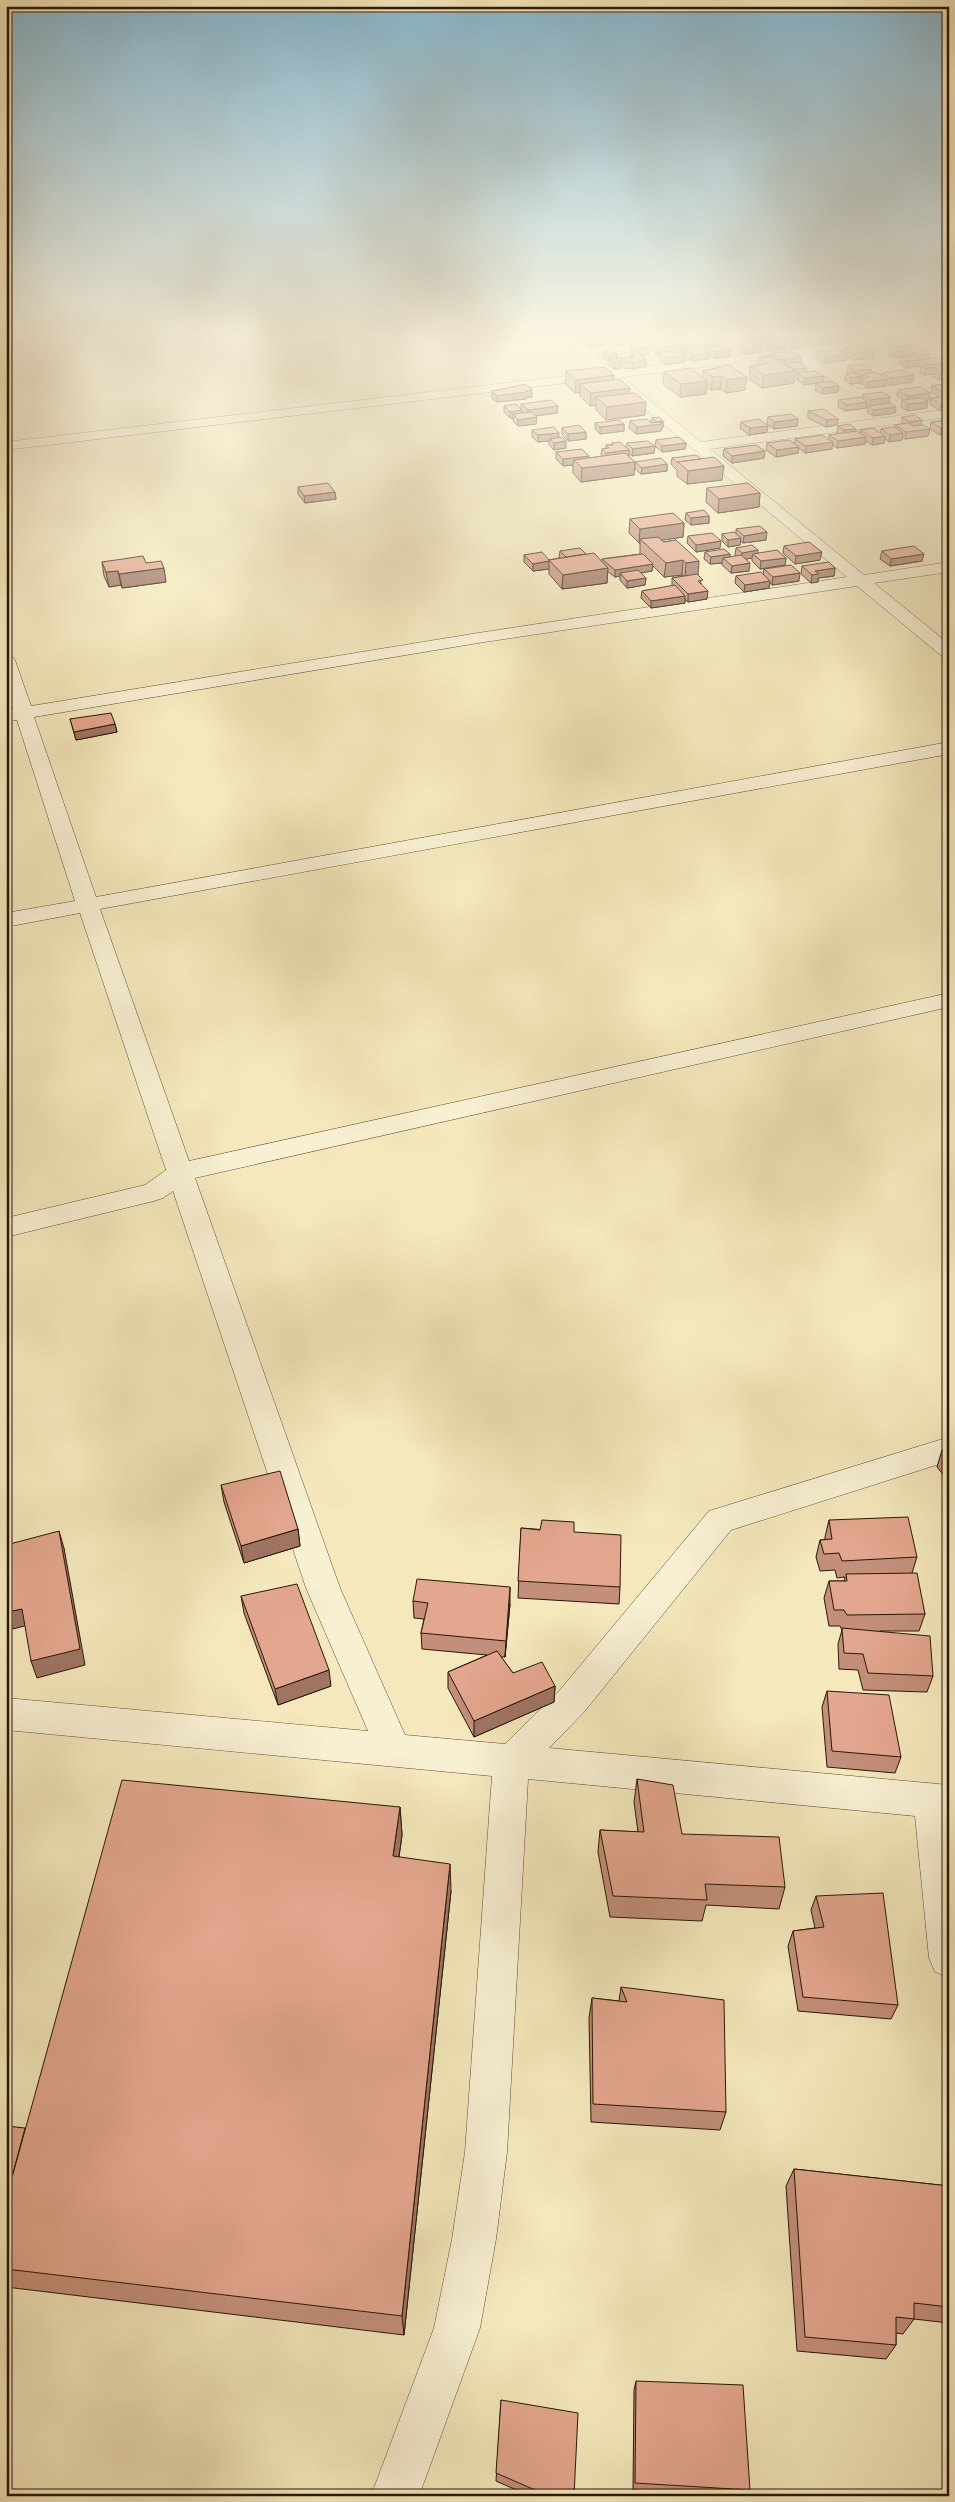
<svg xmlns="http://www.w3.org/2000/svg" width="955" height="2502" viewBox="0 0 955 2502" font-family="'IM FELL DW Pica',serif">
	<rect width="100%" height="100%" fill="#f4e8bc"/>
	<filter id="stains"><feTurbulence type="fractalNoise" baseFrequency=".004" numOctaves="4"/><feColorMatrix values="0 0 0 0 .2 0 0 0 0 .09 0 0 0 0 .02 0 0 0 .5 -.17"/></filter>
	<radialGradient id="worn" r=".72"><stop offset=".6" stop-color="#630" stop-opacity="0"/><stop offset="1" stop-color="#630" stop-opacity=".3"/></radialGradient>
	<g fill="none" stroke-linecap="round" stroke-linejoin="round">
		<defs>
			<path id="minor" d="M555,333H568L588,349L719,333H753L747,337L596,356L614,370L854,342L852,339L854,336L858,335L866,340L928,333H949V338L874,347L930,382L932,385L930,388L925,389L856,397L793,356L622,377L701,442L949,409V417L710,449L864,575L949,562V572L874,583L949,644V658L943,657L857,586L478,643L34,717L96,897L949,742V754L100,909L189,1161L949,993V1007L195,1178L340,1588L405,1735L505,1744L560,1690L709,1511L949,1437V1461L731,1530L584,1712L549,1748L949,1785V1977L935,1972L929,1958L915,1816L528,1779L507,2152L496,2239L480,2328L419,2496H371L434,2328L452,2239L465,2152L492,1776L6,1730V1698L368,1731L306,1588L173,1191L163,1198L154,1201L6,1237V1218L145,1185L166,1170L80,913L6,927V913L75,901L17,720L6,721V711L13,709L6,688V655L12,656L15,660L31,706L478,633L847,577L608,378L6,450V442L600,372ZM861,348L866,353L912,383L859,389L807,355Z"/>
		</defs>
		<use href="#minor" stroke="#5c4b35" stroke-width="1"/>
		<use href="#minor" fill="#f8f0d3" fill-rule="evenodd"/>
	</g>
	<path fill="#c38f7a" stroke="#291708" d="M463,333H540V335L473,342Z
		M573,333H634H630L632,335V341L629,342V344L618,346L611,341V335L604,336L606,344L589,346L584,342V339L578,340L573,336Z
		M638,333H678L677,337L663,340L659,338V341L648,342L638,335Z
		M745,333L767,334V333H806V335L801,337L807,339L808,335L814,334L812,333H849L853,342L839,344L832,339L831,344L814,346L809,343V346L790,348L785,345L786,338L782,336V338L772,339L769,337L768,340L785,342L784,349L765,351L761,348L760,352L745,354L737,349L738,343L749,341L745,339Z
		M865,333H890L889,338L876,340L865,334Z
		M889,338L913,347L929,358L946,363L945,368L939,380L933,377L934,374L924,375L920,373L921,367L918,366L906,368L900,364L902,358L907,357L903,355V351L902,357L895,358L889,355L890,349L886,346L887,340H889Z
		M704,339L725,346L731,350L730,357L715,358L708,354V359L692,361L686,356L685,362L666,365L659,359V354L657,355L651,350V344L685,355V351L682,352L676,347V341L699,348L706,351V347L704,346Z
		M631,342L649,347L648,354L640,355L646,366L633,369L624,368L620,365V368L614,369L609,365L610,361L608,362L603,357V351L617,354V359L619,361L620,358L631,357V353H636L630,348Z
		M844,348L874,358L853,360L846,356V360L824,363L817,358V352H843Z
		M773,353L801,363H800L807,368L806,372L824,376L823,382L804,385L797,380L798,375L795,376L794,383L762,388L749,379L750,366L758,365L759,358L763,357L764,356L773,355Z
		M729,365L745,390L726,393L720,389L711,390L707,387L706,394L680,397L663,384L664,372L703,378V371Z
		M848,366L871,369V373L881,376L882,373L913,382L890,385L886,382V386L867,388L862,384L863,376H861V383L850,384L845,381L846,374H849L847,373Z
		M566,371L614,375V380L629,393L645,415L606,420L596,410V405L590,406L580,396V392L575,393L565,384Z
		M816,383L838,392L822,394L815,390Z
		M948,383L940,411L930,404L931,398L939,397L931,392L932,386Z
		M898,390L930,393L929,400H926L927,408L907,411L901,407L902,400H903L897,396Z
		M492,391L532,397H526V399L497,402L492,398Z
		M863,394L890,397L889,403L895,413L873,416L867,412L868,406L869,405L867,404L866,408L845,411L838,407L839,400L863,399Z
		M521,404L558,406L557,413L535,416L536,424L518,426L513,421V418H510L504,412V406L521,409Z
		M808,411L838,419L837,425L826,427L808,418Z
		M768,417L798,419L797,426L774,429L767,424Z
		M902,417L930,429L928,436L905,439L903,437L902,440L889,442L885,439L884,443L872,445L866,441L865,444L837,448L832,445V449L805,453L799,448L798,453L776,457L766,450L767,443H795V439H829V435L839,434L837,432L838,426L856,429L855,431L860,433V430L880,433L881,429L895,427V425L902,424Z
		M652,418L663,421V428H662L661,431L636,434L629,428L630,421L651,422Z
		M949,420L940,435L930,429L931,422Z
		M741,422L767,432L749,435L740,428Z
		M595,423L624,424V431L600,434L595,429Z
		M562,428L586,432V439L568,441L562,434Z
		M532,430L559,437L566,448L554,450L549,445V441L538,442L532,437Z
		M656,440L686,443L685,449L662,452L655,446Z
		M612,443L626,447L627,443L655,446L654,453L632,456L629,453V456L635,462L634,475L581,482L573,473V465L563,466L556,459V452L589,456V458L602,456L601,455L602,449L606,448V445H611Z
		M724,449L764,458L732,463L723,456Z
		M672,458L722,480L687,484L677,476V470L671,464Z
		M635,462L667,464V471L641,474L635,469Z
		M298,487L335,492L336,499L305,503L298,494Z
		M707,488L760,493L759,507L718,513L706,502Z
		M686,513L709,516V523L691,525L685,520Z
		M630,519L684,523L683,537L661,540L664,542L676,540L698,575L707,599L688,602L685,599V603L651,608L641,598L642,591L672,586V578L684,576L682,575L664,577L653,566L652,571L641,573L646,578L645,585L627,588L620,580V576L615,577L607,571V583L562,589L549,574V569L533,571L524,562V555L549,560L559,558L560,551L586,554L601,562L602,559L640,554V543H639L629,533Z
		M736,529L766,540L743,543L741,541L740,545L728,547L722,541V534H736Z
		M688,536L720,548L696,552L687,543Z
		M784,546L820,560L795,564L783,553Z
		M736,548L758,553L786,558L785,565L760,569L752,561V558L746,559L749,571L731,573L722,565V563L710,564L704,559L705,552L730,554V557L736,556L735,555Z
		M882,551L922,561L890,566L880,559Z
		M102,562L146,563L166,582L122,588L121,585L109,587L104,576Z
		M802,566L835,568L834,576L818,578V582L811,583L801,574Z
		M764,569L799,581L772,585L770,582L769,588L744,592L735,583L736,576L763,574Z
		M70,719L115,724L117,732L76,740Z
		M949,1448V1482L937,1467L942,1450Z
		M221,1485L298,1529L300,1546L244,1563L224,1502Z
		M829,1520L917,1557L912,1573L925,1614L919,1631H880L933,1676L927,1692L863,1690L858,1670L839,1669L838,1644L842,1630L840,1626H829L824,1598L829,1581H844L845,1577L837,1578L835,1570L820,1571L816,1557L820,1540H825V1537Z
		M521,1528L574,1532L620,1587L619,1604L518,1598Z
		M241,1596L331,1686L278,1705L244,1613Z
		M413,1601L510,1604L505,1657H501L513,1673L555,1686L554,1702L474,1737L448,1688V1672L487,1655L422,1649L421,1633L424,1619L414,1618Z
		M827,1691L901,1757L895,1773L827,1767L822,1707Z
		M637,1779L682,1834L785,1887L779,1909L706,1905L702,1921L610,1917L598,1852L600,1830L638,1832L634,1802Z
		M400,1807L402,1835L399,1857L451,1891L404,2335L6,2287V2126L26,2129Z
		M816,1896L898,2005L891,2019L798,2011L788,1946L793,1931L815,1928L811,1910Z
		M621,1987L726,2112L720,2130L591,2122L589,2018L592,1998L619,2001Z
		M794,2169L949,2186V2323L914,2319L903,2334L896,2333V2345L886,2359L797,2351L786,2186Z
		M636,2381L750,2490L746,2496H713L633,2490L634,2390Z
		M501,2400L574,2496H530L496,2481Z"/>
	<path fill="#9f7463" stroke="#291708" d="M22,333L24,345L6,347V334Z
		M160,333H192L160,336Z
		M473,333H540V335L473,342Z
		M578,333H601L600,337L584,336V339L578,340Z
		M605,333H622L604,336Z
		M670,333H678L677,337L663,340L664,334Z
		M773,333H783L782,338L772,339Z
		M798,333H806V335L801,336V339L788,340L789,334Z
		M818,333H831L830,335L818,337Z
		M886,333H890L889,338L876,340L877,334Z
		M660,334L659,341L648,342L649,336Z
		M629,335H632V341L629,342Z
		M769,335L768,341H760V343L755,344L756,338Z
		M854,336L853,342L839,344L840,338Z
		M606,338V344L589,346L590,340Z
		M629,338V344L618,346V339Z
		M832,338L831,344L814,346L815,340Z
		M809,340V346L790,348L791,342Z
		M725,341V347L709,348L710,343Z
		M785,342L784,349L765,351L766,345Z
		M699,343V350L685,349V351L682,352L683,346Z
		M914,344L913,350L904,348L902,357L895,358L897,346Z
		M674,346V353H659V354L657,355V348Z
		M761,346L760,352L745,354L746,348Z
		M649,347L648,354L639,355V348Z
		M731,350L730,357L715,358L716,352Z
		M875,351L874,358L853,360L854,354Z
		M708,353V359L692,361L693,355Z
		M617,354L616,360L610,359V361L608,362L609,355Z
		M847,354L846,360L824,363L825,357Z
		M930,354L929,360H919L918,366L906,368L907,361L915,360L916,355Z
		M686,356L685,362L666,365L667,358Z
		M802,357L801,363L781,366L771,361Z
		M646,359V366L633,369V363Z
		M614,362H620V368L614,369Z
		M946,363L945,369L935,371L934,374L924,375L925,368L931,365Z
		M807,368L806,374L798,373V375L795,376L794,383L762,388L764,375L788,370Z
		M871,369L870,375L864,374L863,376L854,377L855,371Z
		M949,372V378L939,380L940,373Z
		M614,375V388L580,384V392L575,393L576,380Z
		M914,375L913,382L890,385L891,378Z
		M722,376L720,389L711,390L713,377Z
		M824,376L823,382L804,385L805,378Z
		M861,376V383L850,384L851,378Z
		M747,377L745,390L726,393L727,380Z
		M887,379L886,386L867,388L868,382Z
		M707,381L706,394L680,397L681,384Z
		M839,386L838,392L822,394L823,388Z
		M630,388L629,401L596,397V405L590,406L591,393Z
		M532,390V397H526V399L497,402V396Z
		M949,391V398L942,399L943,392Z
		M930,393L929,400L907,403L908,396Z
		M890,397L889,404L870,406L871,400Z
		M646,402L645,415L606,420L607,407Z
		M867,402L866,408L845,411L846,405Z
		M928,402L927,408L907,411L908,404Z
		M949,403V409L940,411L941,404Z
		M558,406L557,413L527,417L528,410Z
		M896,407L895,413L873,416L874,410Z
		M522,410V417L513,414V418H510V412Z
		M537,417L536,424L518,426V420Z
		M798,419L797,426L774,429V422Z
		M838,419L837,425L826,427L827,420Z
		M922,420L921,427L909,428L910,422Z
		M663,421V428H662L661,431L636,434L637,427L656,422Z
		M624,424V431L600,434V427Z
		M768,426L767,432L749,435L750,428Z
		M949,427V434L940,435L941,428Z
		M856,429L855,435L843,437L844,430Z
		M930,429L928,436L905,439L906,432Z
		M586,432V439L568,441V434Z
		M559,433V439H550L549,441L538,442V435Z
		M903,433L902,440L889,442L890,435Z
		M885,436L884,443L872,445L873,438Z
		M866,437L865,444L837,448L838,441Z
		M566,441V448L554,450V443Z
		M833,442L832,449L805,453L806,446Z
		M686,443L685,449L662,452V446Z
		M655,446L654,453L632,456L633,449Z
		M799,447L798,453L776,457L777,450Z
		M629,450V457L606,460V453Z
		M765,451L764,458L732,463V456Z
		M589,456V463L574,460L573,465L563,466V459Z
		M635,462L634,475L581,482L582,468Z
		M667,464V471L641,474L642,468Z
		M724,466L722,480L687,484L688,471Z
		M335,492L336,499L305,503L304,496Z
		M760,493L759,507L718,513L719,499Z
		M709,516V523L691,525V518Z
		M684,523L683,537L644,543L640,539V543H639L640,529Z
		M767,532L766,540L743,543L744,536Z
		M741,538L740,545L728,547V540Z
		M721,541L720,548L696,552V545Z
		M758,550L757,558L753,554L752,558L741,560L742,553Z
		M822,552L820,560L795,564L796,556Z
		M730,554L729,562L723,558L722,563L710,564L711,557Z
		M924,554L922,561L890,566L891,559Z
		M786,558L785,565L760,569L761,561Z
		M683,560L682,575L664,577L666,563Z
		M549,561V569L533,571V564Z
		M699,561L698,575L685,578L686,563Z
		M750,563L749,571L731,573L732,566Z
		M653,564L652,571L623,576L620,573V576L615,577V570Z
		M164,568L166,582L122,588L119,574Z
		M608,568L607,583L562,589L563,575Z
		M835,568L834,576L818,578V582L811,583L812,575L815,571Z
		M118,571L121,585L109,587L106,572Z
		M800,573L799,581L772,585L773,577Z
		M646,578L645,585L627,588V581Z
		M770,581L769,588L744,592L745,585Z
		M708,591L707,599L688,602V594Z
		M685,596V603L651,608V601Z
		M115,724L117,732L76,740L74,732Z
		M298,1529L300,1546L244,1563L241,1546Z
		M59,1531L64,1548L85,1665L37,1678L31,1661Z
		M510,1587V1604L505,1657L506,1641Z
		M22,1609L28,1625L13,1629L7,1612Z
		M329,1670L331,1686L278,1705L275,1689Z
		M555,1686L554,1702L474,1737V1721Z
		M400,1807L402,1835L395,1884L393,1856Z
		M6,1844L9,1851L6,1858Z
		M450,1864L451,1891L404,2335L402,2316Z"/>
	<path fill="#e3a68e" stroke="#291708" d="M6,333H22L6,334Z
		M624,333H629L632,335H629V338L618,339L611,334Z
		M645,333H657L660,334L649,336Z
		M745,333H766L769,335L756,338Z
		M787,333H800L789,334Z
		M824,333L832,338L815,340L808,335Z
		M832,333H849L854,336L840,338Z
		M601,334L606,338L590,340L584,336Z
		M804,336L809,340L791,342L786,338Z
		M720,337L725,341L710,343L704,339Z
		M902,337L914,344L897,346L887,340H891L889,338Z
		M778,338L785,342L766,345L760,341Z
		M693,339L699,343L683,346L676,341Z
		M640,341L649,347L639,348L631,342Z
		M753,341L761,346L746,348L738,343Z
		M668,342L674,346L657,348L651,344Z
		M864,345L875,351L854,354L844,348Z
		M706,346H724L731,350L716,352Z
		M918,346L930,354L916,355L904,348Z
		M898,347L903,351L896,352L890,348Z
		M701,348L708,353L693,355L685,349Z
		M839,349L847,354L825,357L817,352Z
		M611,350L617,354L609,355L603,351Z
		M678,350L686,356L667,358L659,353Z
		M792,351L802,357L778,360L773,356L765,357L764,356L776,354L773,353Z
		M638,352L646,359L633,363L624,362L620,358L635,357L631,353Z
		M773,356L795,371L764,375L750,366L768,364L759,358Z
		M913,356L919,360L937,357L946,363L931,365L935,367L925,368L921,366L931,365L919,360L907,361L902,358Z
		M616,358L620,362H614L610,359Z
		M797,362L807,368L793,369L784,363Z
		M864,364L871,369L855,371L848,366Z
		M729,365L747,377L727,380L722,376L713,377L703,371Z
		M604,367L614,375L576,380L566,371Z
		M949,367V372L940,373L935,370Z
		M690,368L707,381L681,384L664,372Z
		M904,370L914,375L891,378L882,373Z
		M816,371L824,376L805,378L798,373Z
		M876,372L887,379L868,382L863,378L869,377L864,374Z
		M856,373L861,376L851,378L846,374Z
		M619,379L630,388L591,393L580,384Z
		M832,381L839,386L823,388L816,383Z
		M948,383L949,384V391L943,392L932,386Z
		M526,384L532,390L525,391L526,392L497,396L492,391Z
		M920,387L930,393L908,396L898,390Z
		M882,392L890,397L871,400L863,394Z
		M635,393L646,402L607,407L596,397Z
		M949,396V403L941,404L931,398Z
		M861,397L867,402L846,405L839,400Z
		M921,398L928,402L908,404L902,400Z
		M551,400L558,406L528,410L521,404Z
		M890,403L896,407L874,410L868,406Z
		M516,404L522,410L510,412L504,406Z
		M824,409L838,419L827,420L808,411Z
		M531,412L537,417L518,420L513,414Z
		M791,414L798,419L774,422L768,417Z
		M915,415L922,420L910,422L902,417Z
		M659,417L663,421L656,422L652,418Z
		M647,419L651,423L659,422L662,424L637,427L630,421Z
		M759,419L768,426L750,428L741,422Z
		M619,420L624,424L600,427L595,423Z
		M949,420V427L941,428L931,422Z
		M908,423L913,426L923,425L930,429L906,432L895,425Z
		M849,424L856,429L844,430L838,426Z
		M579,425L586,432L568,434L562,428Z
		M554,427L559,433L538,435L532,430Z
		M894,427L903,433L890,435L881,429Z
		M873,428L885,436L873,438L860,430Z
		M857,431L866,437L838,441L829,435Z
		M822,435L833,442L806,446L795,439Z
		M562,437L566,441L554,443L550,439Z
		M679,437L686,443L662,446L656,440Z
		M789,440L799,447L777,450L767,443Z
		M648,441L655,446L633,449L627,443Z
		M620,442L629,450L606,453L602,449L609,448L606,445H613L612,443Z
		M756,445L765,451L732,456L724,449Z
		M582,449L589,456L563,459L556,452Z
		M625,453L635,462L582,468L574,460Z
		M696,455L701,459L678,462V463L672,458Z
		M714,457L724,466L688,471L678,462Z
		M661,458L667,464L642,468L635,462Z
		M328,483L335,492L304,496L298,487Z
		M748,483L760,493L719,499L707,488Z
		M704,510L709,516L691,518L686,513Z
		M673,513L684,523L640,529L630,519Z
		M760,526L767,532L744,536L736,529Z
		M734,532L741,538L728,540L722,534Z
		M712,533L721,541L696,545L688,536Z
		M658,537L664,542L676,540L699,561L686,563L683,560L666,563L640,539Z
		M809,542L822,552L796,556L784,546Z
		M752,545L758,550L742,553L736,548Z
		M914,546L924,554L891,559L882,551Z
		M580,548L586,554L566,557L560,551Z
		M724,549L730,554L711,557L705,552Z
		M777,550L786,558L761,561L753,554Z
		M542,552L549,560V561L533,564L524,555Z
		M594,553L608,568L563,575L549,560Z
		M643,554L653,564L615,570L602,559Z
		M741,555L750,563L732,566L723,558Z
		M143,556L146,563L161,561L164,568L119,574L118,571L106,572L102,562Z
		M829,562L835,568L815,571L819,574L812,575L802,566Z
		M791,565L800,573L773,577L764,569Z
		M638,570L646,578L627,581L620,573Z
		M761,572L770,581L745,585L736,576Z
		M697,574L703,580L698,581L708,591L688,594L672,578Z
		M675,585L685,596L651,601L642,591Z
		M111,713L115,724L74,732L70,719Z
		M949,1448V1458L942,1450Z
		M280,1471L298,1529L241,1546L221,1485Z
		M908,1517L917,1557L842,1561L839,1553L824,1554L820,1540L832,1539L829,1520Z
		M542,1520L574,1522V1532L621,1535L620,1587L518,1581L521,1528L540,1530Z
		M59,1531L80,1649L31,1661L22,1609L7,1612L6,1606V1545Z
		M917,1573L925,1614L847,1615L844,1610H834L829,1581H847L846,1574Z
		M417,1579L510,1587L506,1641L421,1633L428,1603L413,1601Z
		M297,1584L329,1670L275,1689L241,1596Z
		M842,1628L930,1636L933,1676L868,1673L863,1654L844,1653Z
		M497,1651L513,1673L542,1662L555,1686L474,1721L448,1672Z
		M827,1691L889,1695L901,1757L832,1751Z
		M637,1779L673,1785L682,1834L779,1837L785,1887L705,1884L707,1900L613,1896L600,1830L644,1832Z
		M122,1780L400,1807L393,1856L450,1864L402,2316L6,2269V2199Z
		M883,1893L898,2005L803,1997L793,1931L824,1927L816,1896Z
		M621,1987L724,2000L726,2112L593,2104L592,1998L627,2002Z
		M6,2126L25,2128L6,2199Z
		M794,2169L949,2186V2307L914,2303V2319L896,2317V2345L805,2337Z
		M636,2381L743,2385L750,2490L635,2483Z
		M501,2400L578,2413L574,2496H549L496,2473Z"/>
	<linearGradient id="sky" x2="0" y2="1"><stop stop-color="#89b9d2"/><stop offset="0.49" stop-color="#faf5e1"/><stop offset="1" stop-color="#faf5e1" stop-opacity="0"/></linearGradient>
	<rect width="955" height="683" fill="url(#sky)"/>
	<rect width="955" height="2502" fill="none" stroke="#f4e8bc" stroke-width="25"/>
	<rect x="8" y="8" width="940" height="2487" fill="none" stroke="#291708" stroke-width="2.5"/>
	<rect x="12" y="12" width="930" height="2477" fill="none" stroke="#291708"/>
	<rect width="100%" height="100%" filter="url(#stains)"/>
	<rect width="100%" height="100%" fill="url(#worn)"/>
</svg>
